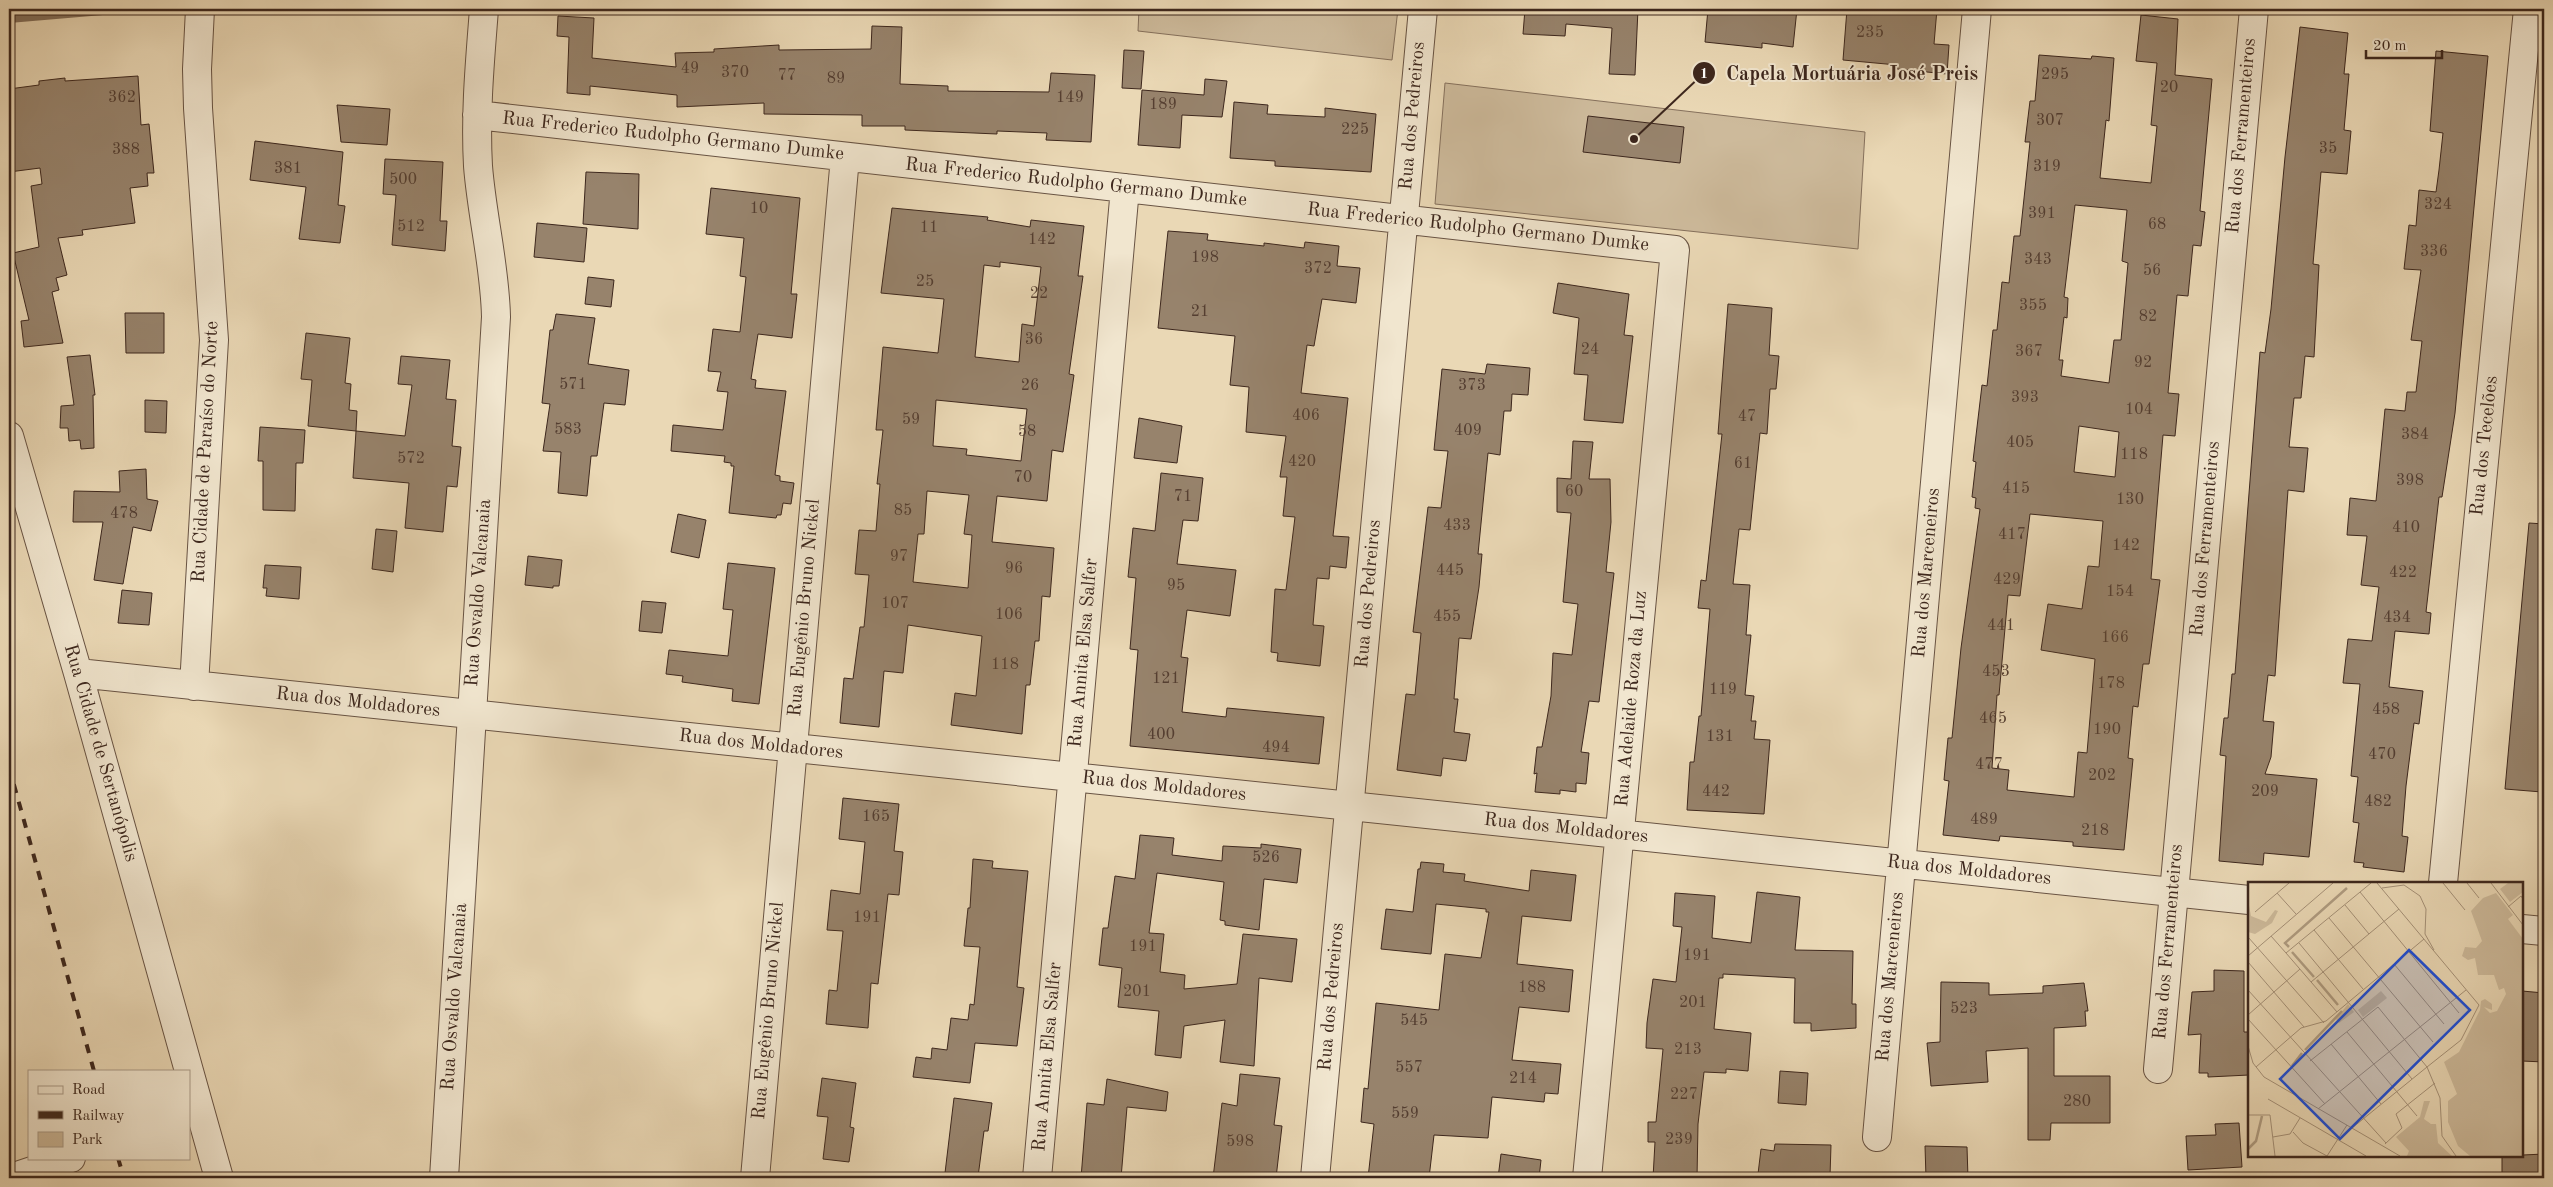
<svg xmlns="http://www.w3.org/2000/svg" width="2553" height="1187" viewBox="0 0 2553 1187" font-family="'Old Standard TT',serif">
	<rect width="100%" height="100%" fill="#ead8b5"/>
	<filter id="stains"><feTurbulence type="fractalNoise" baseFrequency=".004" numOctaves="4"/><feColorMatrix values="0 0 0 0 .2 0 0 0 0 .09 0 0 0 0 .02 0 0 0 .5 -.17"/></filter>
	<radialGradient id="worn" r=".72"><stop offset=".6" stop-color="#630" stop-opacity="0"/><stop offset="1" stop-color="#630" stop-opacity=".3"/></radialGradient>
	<path fill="#cdba9b" stroke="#85705c" d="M1139,9H1398L1392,60L1138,31Z
		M1445,83L1865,132L1858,249L1435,204Z"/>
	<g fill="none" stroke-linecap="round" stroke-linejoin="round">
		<path stroke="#816d59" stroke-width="8" d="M9,19L126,9"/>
	</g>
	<path fill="#97836c" stroke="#3d271d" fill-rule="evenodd" d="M1525,9H1638L1635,75L1609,74L1612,28L1566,24L1565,36L1523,34Z
		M1708,9H1797L1793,47L1762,43V48L1705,42Z
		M1847,9H1937L1934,44L1949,45L1947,74L1897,69V65L1843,60Z
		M2141,15L2178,19L2175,75L2212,79L2200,211L2205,212L2201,246L2193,245L2188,296L2177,295L2168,393L2179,394L2175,436L2163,435L2151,579L2160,580L2149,664H2143L2138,707L2133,706L2128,758L2133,759L2124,850L2073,846V842L2000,836L1999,841L1943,835L1949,781L1944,780L1948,738H1952L1961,648L1980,509L1975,508L1976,498L1972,497L1976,462L1973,461L1982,385L1987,386L1993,330H1997L2002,282L2009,283L2014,236H2020L2030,142H2025L2030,101H2035L2039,55L2091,59L2092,56L2114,58L2109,121L2106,120L2100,178L2151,183L2157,126L2151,125L2157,63L2136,61ZM2075,205L2127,210L2122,261L2128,263L2121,340H2114L2109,383L2061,376L2063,360H2059L2064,317L2067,318L2068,298L2064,297ZM2079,426L2119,432L2115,477L2074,472ZM2030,514L2103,521L2099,567L2088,566L2082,609L2048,604L2041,650L2095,659L2087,753L2078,752L2074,797L2007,790L2009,770L1992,768L1997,695H1999L2008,595L2020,596Z
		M558,16L594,18L592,58L676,67L675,53L714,52V49L779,45V50L871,49L872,26L902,27L900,84L948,86V91L1049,92L1051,73L1095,75L1091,142L1046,140L1047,133L997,131V134L905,130V126H862V115L764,114V103L677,107V95L590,86V95L567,93L569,37L557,36Z
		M2300,27L2348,33L2344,74H2349L2344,130L2351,131L2347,174L2321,172L2313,264L2319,265L2314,357L2305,356L2301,398H2294L2289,447L2308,448L2304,492L2288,490L2275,676L2268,675L2263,721L2274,722L2271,757L2265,774L2317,779L2309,857L2264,853L2263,865L2219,861L2226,756L2220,755L2224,718H2228L2232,674H2235L2260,352L2265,353L2271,309L2285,157Z
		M1124,50L1144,51L1141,89L1122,88Z
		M2436,51L2488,56L2455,413L2442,497H2439L2426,612L2431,613L2429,634L2395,631L2389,687L2423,691L2419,724L2414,723L2406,786L2402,836L2408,837L2404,872L2363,867L2364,863L2354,862L2359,823L2353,822L2358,777L2351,776L2360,684L2343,683L2348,639L2372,641L2379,587L2361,585L2367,536L2347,535L2350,498L2376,501L2385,409L2405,411L2407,392H2416L2422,341L2411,340L2421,270L2404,269L2409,225L2416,226L2419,190L2436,192L2439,170L2443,133L2430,131Z
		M138,76L141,125L149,124L154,173H147L148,186L130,188L135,223L82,230L83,235L58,238L67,275L56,278L59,290L52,292L63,343L24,347L21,321L29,320L13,253L39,247L31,186L42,184L40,168L9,172V89L39,85V81L65,78V81Z
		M1205,79L1227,81L1222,117L1182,115L1180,148L1138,145L1142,90L1204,95Z
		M1234,102L1268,105L1267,114L1325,117V108L1376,114L1371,172L1275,166V161L1230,158Z
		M337,105L390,109L387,145L341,142Z
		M1588,116L1684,127L1680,163L1583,152Z
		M255,141L343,152L338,205L345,206L340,243L299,239L306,187L250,180Z
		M385,159L443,162L440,221H447L445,251L392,245L396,195L383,194Z
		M586,172L639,174L638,229L583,224Z
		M711,188L800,198L791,294H797L792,338L758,334L751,379L756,380L755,388L786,391L775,475L780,476V481L794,483L791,504L783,503L781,515H777L776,518L729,513L734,466H731V463L724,462L725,456L671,451L673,425L723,430L728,392L717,391L721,372L708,371L713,329L740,332L746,277L740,276L744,238L706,234Z
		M892,208L988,217L987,220L1030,227L1031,220L1084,226L1078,276H1083L1069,374L1074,375L1063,452L1052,450L1047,501L997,496L992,542L1054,548L1050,597L1042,596L1039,641H1035L1030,685H1026L1022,734L951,725L955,693L976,696L982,636L908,625L903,673L884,671L879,727L840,723L844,678L853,679L860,627H864L869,575L855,574L859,530L876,531L880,484H877L883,430H876L883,347L938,353L944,299L881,293ZM1000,262L1041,267L1034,326L1022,324L1019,362L975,357L984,265L1000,267ZM936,400L1027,409L1021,461L966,455L967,449L933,446ZM927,491L969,495L964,534L972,535L968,588L913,582L918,534H924Z
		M537,223L587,228L584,262L534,257Z
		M1168,231L1208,234L1207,240L1264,246V243L1304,248L1305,242L1339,246L1337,266L1360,268L1356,303L1322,299L1314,346L1307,345L1301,393L1348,398L1333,536L1349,537L1346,568L1330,566L1329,579L1317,578L1313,625L1324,626L1320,666L1277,661L1278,653L1271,652L1275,589L1286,590L1295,517L1283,516L1287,477H1280L1286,436L1246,432L1249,387L1230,385L1235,336L1158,328Z
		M588,277L614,280L611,307L585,304Z
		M1558,283L1629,294L1624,335L1633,336L1623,423L1584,420L1588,375L1574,374L1579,318L1553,313Z
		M1728,304L1772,308L1769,355L1779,356L1776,389H1770L1767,434L1760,433L1750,530L1739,529L1733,584L1750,585L1746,635H1751L1745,695L1754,696L1751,721H1756L1754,739L1770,740L1764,814L1687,810L1690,762H1694L1699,716H1701L1710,609L1698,608L1701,580L1706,581L1722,434H1718Z
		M125,313H164V353H126Z
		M556,314L595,318L588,364L629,370L625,405L604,403L597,456H591L587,496L558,493L561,452L543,451L550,404L542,403L550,330H553Z
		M306,333L350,338L345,383L351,384L349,410L357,411L356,431L308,426L312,380L301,379Z
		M90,355L95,395H93L94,448L81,449L80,440L69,441L68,428H60L61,406L74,405L67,357Z
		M401,356L450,360L446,399L456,400L452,446L461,447L457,487L447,486L443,532L405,528L409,483L353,478L356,431L405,436L412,385L398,384Z
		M1487,364L1530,368L1528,395L1512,394L1511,411H1504L1500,455L1488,453L1478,554H1482L1479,587L1471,639L1459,638L1454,699H1458L1454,732L1470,734L1466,761L1443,758L1441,776L1397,770L1406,694L1415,695L1421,633L1413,632L1428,507L1441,508L1448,451L1434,450L1442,369L1485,374Z
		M145,400L167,401L166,433L145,432Z
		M1139,418L1182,426L1177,463L1134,458Z
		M260,427L305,430L303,463H296L295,511L263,510V461H258Z
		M1573,441L1593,442L1589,479H1610L1611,522L1606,572L1614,573L1599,702L1589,701L1581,752L1589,753L1586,784L1576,783V792L1560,790V794L1535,792L1537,773L1534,774L1537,747H1542L1551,696L1553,653L1572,655L1578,604L1563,602L1571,513L1557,512V478L1571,479Z
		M146,469L147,499L158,501L151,531L133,527L123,584L94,580L103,522H73L74,491L120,492L119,471Z
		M1161,473L1203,478L1198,521L1183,520L1177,564L1236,570L1230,616L1187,610L1181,657L1188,658L1182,712L1226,717L1227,708L1324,717L1319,764L1130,746L1138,650L1130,649L1136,578L1128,577L1133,528L1155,531Z
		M678,514L706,520L699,558L671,552Z
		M2529,523L2544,524V768L2542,792L2505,789Z
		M376,529L397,531L393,572L372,569Z
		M528,556L562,560L559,586H553V588L525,585Z
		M728,563L775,568L759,704L732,701L733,689L682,682L683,676L666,674L669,650L728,656L733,610L723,609Z
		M265,565L301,567L299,599L266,596L267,588H263Z
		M122,590L152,593L149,625L118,623Z
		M642,601L666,603L662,633L639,631Z
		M843,798L899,804L894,851L903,852L899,895L888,894L878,984L871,983L868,1028L826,1024L829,990L837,991L843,931L827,930L831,890L860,894L865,842L839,839Z
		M1140,835L1174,838L1172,855L1222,861L1223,846L1261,848V844L1301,849L1297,883L1264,879L1259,930L1225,925V921L1220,920L1224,882L1157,873L1149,933L1164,934L1160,972L1185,975L1184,989L1237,984L1243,934L1297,939L1292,982L1259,978L1254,1066L1220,1062L1225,1020L1184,1026L1181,1058L1155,1055L1159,1011L1118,1007L1122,968L1099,965L1103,928H1108L1115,876L1135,879Z
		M973,859L993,861L992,868L1028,871L1017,987L1024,988L1017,1046L975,1043L970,1083L913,1077L916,1057L931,1059L932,1048L947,1050L951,1018L968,1020L970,1004L974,1005L980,947L964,946L968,908H970Z
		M1421,862L1444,864L1443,872L1465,874L1464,881L1529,891L1531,870L1576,875L1571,921L1522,916L1517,964L1573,970L1569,1012L1519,1007L1512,1060L1561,1064L1558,1094L1545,1093L1544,1102L1492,1097L1488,1138L1434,1135L1429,1178H1368L1374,1124L1361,1122L1364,1088L1368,1089L1376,1003L1439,1010L1445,954L1481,958L1489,912H1486V909L1436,904L1431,954L1381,949L1386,909L1413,912L1418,869H1420Z
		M1757,892L1800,897L1795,950L1853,951L1852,1004H1856V1028L1811,1031V1023H1794L1795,978L1723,974V978H1719L1714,1029L1751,1033L1748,1071L1726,1069V1073L1704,1072L1698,1124L1697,1178H1653L1655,1142H1648V1122H1656L1663,1049L1646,1048L1647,1023L1653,979L1676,982L1682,927L1673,926L1675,893L1715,896L1712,938L1751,943Z
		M2214,970L2244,971V1032H2249V1075L2208,1077V1073H2199L2201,1034L2188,1035L2192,992L2214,991Z
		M1941,982L1989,983V995L2043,993V986L2084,983L2088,1011H2085L2086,1026L2054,1028V1076H2110V1123H2051L2050,1140H2028V1048L1986,1051L1988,1082L1931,1086L1927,1043L1940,1042Z
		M2522,991L2544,993V1062L2522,1061Z
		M1780,1071L1808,1073L1806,1105L1778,1103Z
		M1240,1074L1280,1078L1274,1125L1282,1126L1276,1178H1213L1222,1103L1237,1106Z
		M822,1078L856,1083L850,1127L854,1128L849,1162L823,1159L828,1117L817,1116Z
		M1107,1079L1168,1092L1166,1111L1127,1107L1121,1178H1081L1087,1103L1104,1105Z
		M954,1098L992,1103L988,1131H984L978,1177L945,1173Z
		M2239,1123L2242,1167L2188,1170L2186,1136L2216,1135L2215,1124Z
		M1775,1144L1831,1145L1830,1176L1758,1174L1761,1149L1774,1151Z
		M1925,1146L1967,1147L1968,1178H1926Z
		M1501,1154L1541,1160L1539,1178H1498Z
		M2544,1154V1176L2502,1178V1156Z"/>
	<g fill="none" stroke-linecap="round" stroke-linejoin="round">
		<defs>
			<path id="minor" d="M477,115L1675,250L1587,1178
				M9,436L78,673L189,1071
				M78,673L2249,900
				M194,686L214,340L198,108L197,69L200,9
				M2443,883L2528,9
				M2522,929L2544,931
				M2158,1069L2254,9
				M189,1071L219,1178
				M1877,1137L1977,9
				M11,1178L71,1158
				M444,1178L496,317C495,266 482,217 478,166C475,113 480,61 484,9
				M755,1178L845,157
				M1037,1178L1125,188
				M1315,1178L1423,9"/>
		</defs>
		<use href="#minor" stroke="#685343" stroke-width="30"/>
		<use href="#minor" stroke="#f1e6cf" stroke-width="28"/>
		<path stroke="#3d271d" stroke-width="4" stroke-dasharray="9 9" stroke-linecap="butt" d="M9,767L94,1071
			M118,1158L124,1178"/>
	</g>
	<g text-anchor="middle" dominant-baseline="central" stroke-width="4" stroke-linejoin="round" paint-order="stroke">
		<g font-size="16" fill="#543e31">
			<text x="1870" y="33">235</text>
			<text x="690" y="69">49</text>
			<text x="735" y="73">370</text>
			<text x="2055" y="75">295</text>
			<text x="787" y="76">77</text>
			<text x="836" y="79">89</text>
			<text x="2169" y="88">20</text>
			<text x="122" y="98">362</text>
			<text x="1070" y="98">149</text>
			<text x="1163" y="105">189</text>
			<text x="2050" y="121">307</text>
			<text x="1355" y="130">225</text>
			<text x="2328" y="149">35</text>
			<text x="126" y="150">388</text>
			<text x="2047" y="167">319</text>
			<text x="288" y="169">381</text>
			<text x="403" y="180">500</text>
			<text x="2438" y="205">324</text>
			<text x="759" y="209">10</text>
			<text x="2042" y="214">391</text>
			<text x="2157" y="225">68</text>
			<text x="411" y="227">512</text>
			<text x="929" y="228">11</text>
			<text x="1042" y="240">142</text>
			<text x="2434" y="252">336</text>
			<text x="1205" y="258">198</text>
			<text x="2038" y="260">343</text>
			<text x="1318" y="269">372</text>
			<text x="2152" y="271">56</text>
			<text x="925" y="282">25</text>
			<text x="1039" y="294">22</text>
			<text x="2033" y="306">355</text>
			<text x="1200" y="312">21</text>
			<text x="2148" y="317">82</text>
			<text x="1034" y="340">36</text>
			<text x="1590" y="350">24</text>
			<text x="2029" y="352">367</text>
			<text x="2143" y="363">92</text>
			<text x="573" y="385">571</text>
			<text x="1030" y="386">26</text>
			<text x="1472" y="386">373</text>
			<text x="2025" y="398">393</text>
			<text x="2139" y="410">104</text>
			<text x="1306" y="416">406</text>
			<text x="1747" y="417">47</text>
			<text x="911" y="420">59</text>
			<text x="568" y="430">583</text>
			<text x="1468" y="431">409</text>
			<text x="1027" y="432">58</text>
			<text x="2415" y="435">384</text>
			<text x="2020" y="443">405</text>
			<text x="2134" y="455">118</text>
			<text x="411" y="459">572</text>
			<text x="1302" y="462">420</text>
			<text x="1743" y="464">61</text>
			<text x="1023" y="478">70</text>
			<text x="2410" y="481">398</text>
			<text x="2016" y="489">415</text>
			<text x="1574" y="492">60</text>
			<text x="1183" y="497">71</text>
			<text x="2130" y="500">130</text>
			<text x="903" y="511">85</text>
			<text x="124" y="514">478</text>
			<text x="1457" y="526">433</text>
			<text x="2406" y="528">410</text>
			<text x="2012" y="535">417</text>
			<text x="2126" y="546">142</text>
			<text x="899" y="557">97</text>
			<text x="1014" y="569">96</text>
			<text x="1450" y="571">445</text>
			<text x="2403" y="573">422</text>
			<text x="2007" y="580">429</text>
			<text x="1176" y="586">95</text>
			<text x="2120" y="592">154</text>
			<text x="895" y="604">107</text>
			<text x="1009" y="615">106</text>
			<text x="1447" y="617">455</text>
			<text x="2397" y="618">434</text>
			<text x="2001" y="626">441</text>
			<text x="2115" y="638">166</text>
			<text x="1005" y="665">118</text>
			<text x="1996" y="672">453</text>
			<text x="1166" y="679">121</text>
			<text x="2111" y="684">178</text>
			<text x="1723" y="690">119</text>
			<text x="2386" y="710">458</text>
			<text x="1993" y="719">465</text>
			<text x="2107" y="730">190</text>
			<text x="1161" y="735">400</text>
			<text x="1720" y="737">131</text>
			<text x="1276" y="748">494</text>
			<text x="2382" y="755">470</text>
			<text x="1989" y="765">477</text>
			<text x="2102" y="776">202</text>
			<text x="1716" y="792">442</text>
			<text x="2265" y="792">209</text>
			<text x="2378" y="802">482</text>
			<text x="876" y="817">165</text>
			<text x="1984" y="820">489</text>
			<text x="2095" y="831">218</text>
			<text x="1266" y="858">526</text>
			<text x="867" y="918">191</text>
			<text x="1143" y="947">191</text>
			<text x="1697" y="956">191</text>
			<text x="1532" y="988">188</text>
			<text x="1137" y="992">201</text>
			<text x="1693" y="1003">201</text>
			<text x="1964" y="1009">523</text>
			<text x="1414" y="1021">545</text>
			<text x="1688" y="1050">213</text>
			<text x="1409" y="1068">557</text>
			<text x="1523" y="1079">214</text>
			<text x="1684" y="1095">227</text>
			<text x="2077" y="1102">280</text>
			<text x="1405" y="1114">559</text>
			<text x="1679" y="1140">239</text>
			<text x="1240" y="1142">598</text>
		</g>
		<g font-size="19" fill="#3d271d" stroke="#f1e6cf">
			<text transform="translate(1413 116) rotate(-85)">Rua dos Pedreiros</text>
			<text transform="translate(2242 136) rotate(-85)">Rua dos Ferramenteiros</text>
			<text transform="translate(673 137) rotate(6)">Rua Frederico Rudolpho Germano Dumke</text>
			<text transform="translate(1076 183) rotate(6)">Rua Frederico Rudolpho Germano Dumke</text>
			<text transform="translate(1478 228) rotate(6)">Rua Frederico Rudolpho Germano Dumke</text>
			<text transform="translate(2485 446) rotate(-84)">Rua dos Tecelões</text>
			<text transform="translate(206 452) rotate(-87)">Rua Cidade de Paraíso do Norte</text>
			<text transform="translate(2206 539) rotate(-85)">Rua dos Ferramenteiros</text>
			<text transform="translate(1927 573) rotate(-85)">Rua dos Marceneiros</text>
			<text transform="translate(479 593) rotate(-86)">Rua Osvaldo Valcanaia</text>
			<text transform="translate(1369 594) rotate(-85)">Rua dos Pedreiros</text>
			<text transform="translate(805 608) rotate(-85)">Rua Eugênio Bruno Nickel</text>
			<text transform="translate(1084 653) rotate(-85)">Rua Annita Elsa Salfer</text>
			<text transform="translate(1632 699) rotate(-85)">Rua Adelaide Roza da Luz</text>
			<text transform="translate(358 703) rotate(6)">Rua dos Moldadores</text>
			<text transform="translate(761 745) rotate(6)">Rua dos Moldadores</text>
			<text transform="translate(100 753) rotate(74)">Rua Cidade de Sertanópolis</text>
			<text transform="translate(1164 787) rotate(6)">Rua dos Moldadores</text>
			<text transform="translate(1566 829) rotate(6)">Rua dos Moldadores</text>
			<text transform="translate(1969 871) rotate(6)">Rua dos Moldadores</text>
			<text transform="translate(2169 942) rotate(-85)">Rua dos Ferramenteiros</text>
			<text transform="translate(1891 977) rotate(-85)">Rua dos Marceneiros</text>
			<text transform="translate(455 997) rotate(-86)">Rua Osvaldo Valcanaia</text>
			<text transform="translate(1332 997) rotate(-85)">Rua dos Pedreiros</text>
			<text transform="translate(769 1011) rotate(-85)">Rua Eugênio Bruno Nickel</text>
			<text transform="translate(1048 1057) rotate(-85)">Rua Annita Elsa Salfer</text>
		</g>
	</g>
	<g transform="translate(2248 882)">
		<rect width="275" height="275" fill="#ead8b5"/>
		<path d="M260,1H275V10L262,20L252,7ZM248,11L265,33L260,37L275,57V274H222L210,264L200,240V219L209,212L196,180L211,170L232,128L233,119L237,117L244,122V128L236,125L242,131L249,129L258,112L256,106L251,108L246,93H230L227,76L220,78L214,74L217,65L228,66L234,59L223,29L235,16ZM0,18L3,34L18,40L27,28L30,29L24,41L7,52L0,50ZM133,109L139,116L115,135L110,128ZM100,122L106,130L91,141L88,137ZM176,219H182L176,237L183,242H188L190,261L204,274H159L161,269L148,255L172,235Z" fill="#cdba9b"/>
		<path fill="none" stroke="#af9c81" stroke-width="2.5" d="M41,65L37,61L99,6M44,70L66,95M69,98L90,123M57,168L94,129M44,184L54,171M0,267L8,259L14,234"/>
		<path fill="none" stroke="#a59178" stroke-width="1" d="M129,1L231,123L213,158L179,185L192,216L194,254L208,274M195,1L217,28M219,1L231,16M243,1L275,43M134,6L156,3L172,14L178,27L177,52L186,68M112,10L211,131M29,11L48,32M97,23L121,52M260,25L273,14L275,17M7,30L41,1M81,36L185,160M66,48L115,107M23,54L38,71L123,1M0,55L76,141M51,61L164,197M38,71L89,130M0,74L85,1M0,80L56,145M146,82L196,142M63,100L151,27M0,108L138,261M0,133L52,87M0,137L77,222M99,150L169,234M83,162L133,222M0,164L5,181L16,195L152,274M62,179L130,125L179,185L104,246M8,185L53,146L78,139L176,57M20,217L118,274M70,227L218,108M0,233H22L27,274M45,250L55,261L79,274M25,255L42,252L52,236M137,262L154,246L148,232L187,201M79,274L99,243"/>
		<path fill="#1d4ed8" fill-opacity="0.15" stroke="#1d4ed8" stroke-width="2.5" d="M161,68L222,128L92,257L32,197Z"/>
		<rect width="275" height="275" fill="none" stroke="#3d271d" stroke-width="2.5"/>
	</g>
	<path fill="none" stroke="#3d271d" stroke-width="2" d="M1634 139L1704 73"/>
	<g fill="#3d271d" stroke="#f1e6cf" stroke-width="2">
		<circle cx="1634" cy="139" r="5"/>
		<circle cx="1704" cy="73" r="12"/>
	</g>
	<g font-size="15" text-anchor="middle" font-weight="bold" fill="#fff">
		<text x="1704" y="78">1</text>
	</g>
	<g font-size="20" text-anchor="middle" font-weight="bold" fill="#3d271d" stroke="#f1e6cf" stroke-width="4" stroke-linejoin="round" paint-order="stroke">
		<text x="1852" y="80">Capela Mortuária José Preis</text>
	</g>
	<rect width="2553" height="1187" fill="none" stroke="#ead8b5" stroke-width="30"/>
	<rect x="10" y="10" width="2533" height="1167" fill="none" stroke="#3d271d" stroke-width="2.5"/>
	<rect x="15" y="15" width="2523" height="1157" fill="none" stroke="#3d271d"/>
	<rect x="28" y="1070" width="162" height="90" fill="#f1e6cf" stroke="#a99a88"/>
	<rect x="38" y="1086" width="25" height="8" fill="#f1e6cf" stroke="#a99a88"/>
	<text x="72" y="1094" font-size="15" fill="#3d271d">Road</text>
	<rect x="38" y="1111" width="25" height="8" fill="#3d271d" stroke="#a99a88"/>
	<text x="72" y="1120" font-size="15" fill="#3d271d">Railway</text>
	<rect x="38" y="1132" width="25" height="15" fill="#cdba9b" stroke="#a99a88"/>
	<text x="72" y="1144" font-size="15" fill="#3d271d">Park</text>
	<path d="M2366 50v8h76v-8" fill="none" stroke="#3d271d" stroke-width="2.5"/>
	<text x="2373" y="50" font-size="15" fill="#3d271d" stroke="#f1e6cf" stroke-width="4" paint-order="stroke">20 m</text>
	<rect width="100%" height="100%" filter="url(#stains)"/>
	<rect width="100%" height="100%" fill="url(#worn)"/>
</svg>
